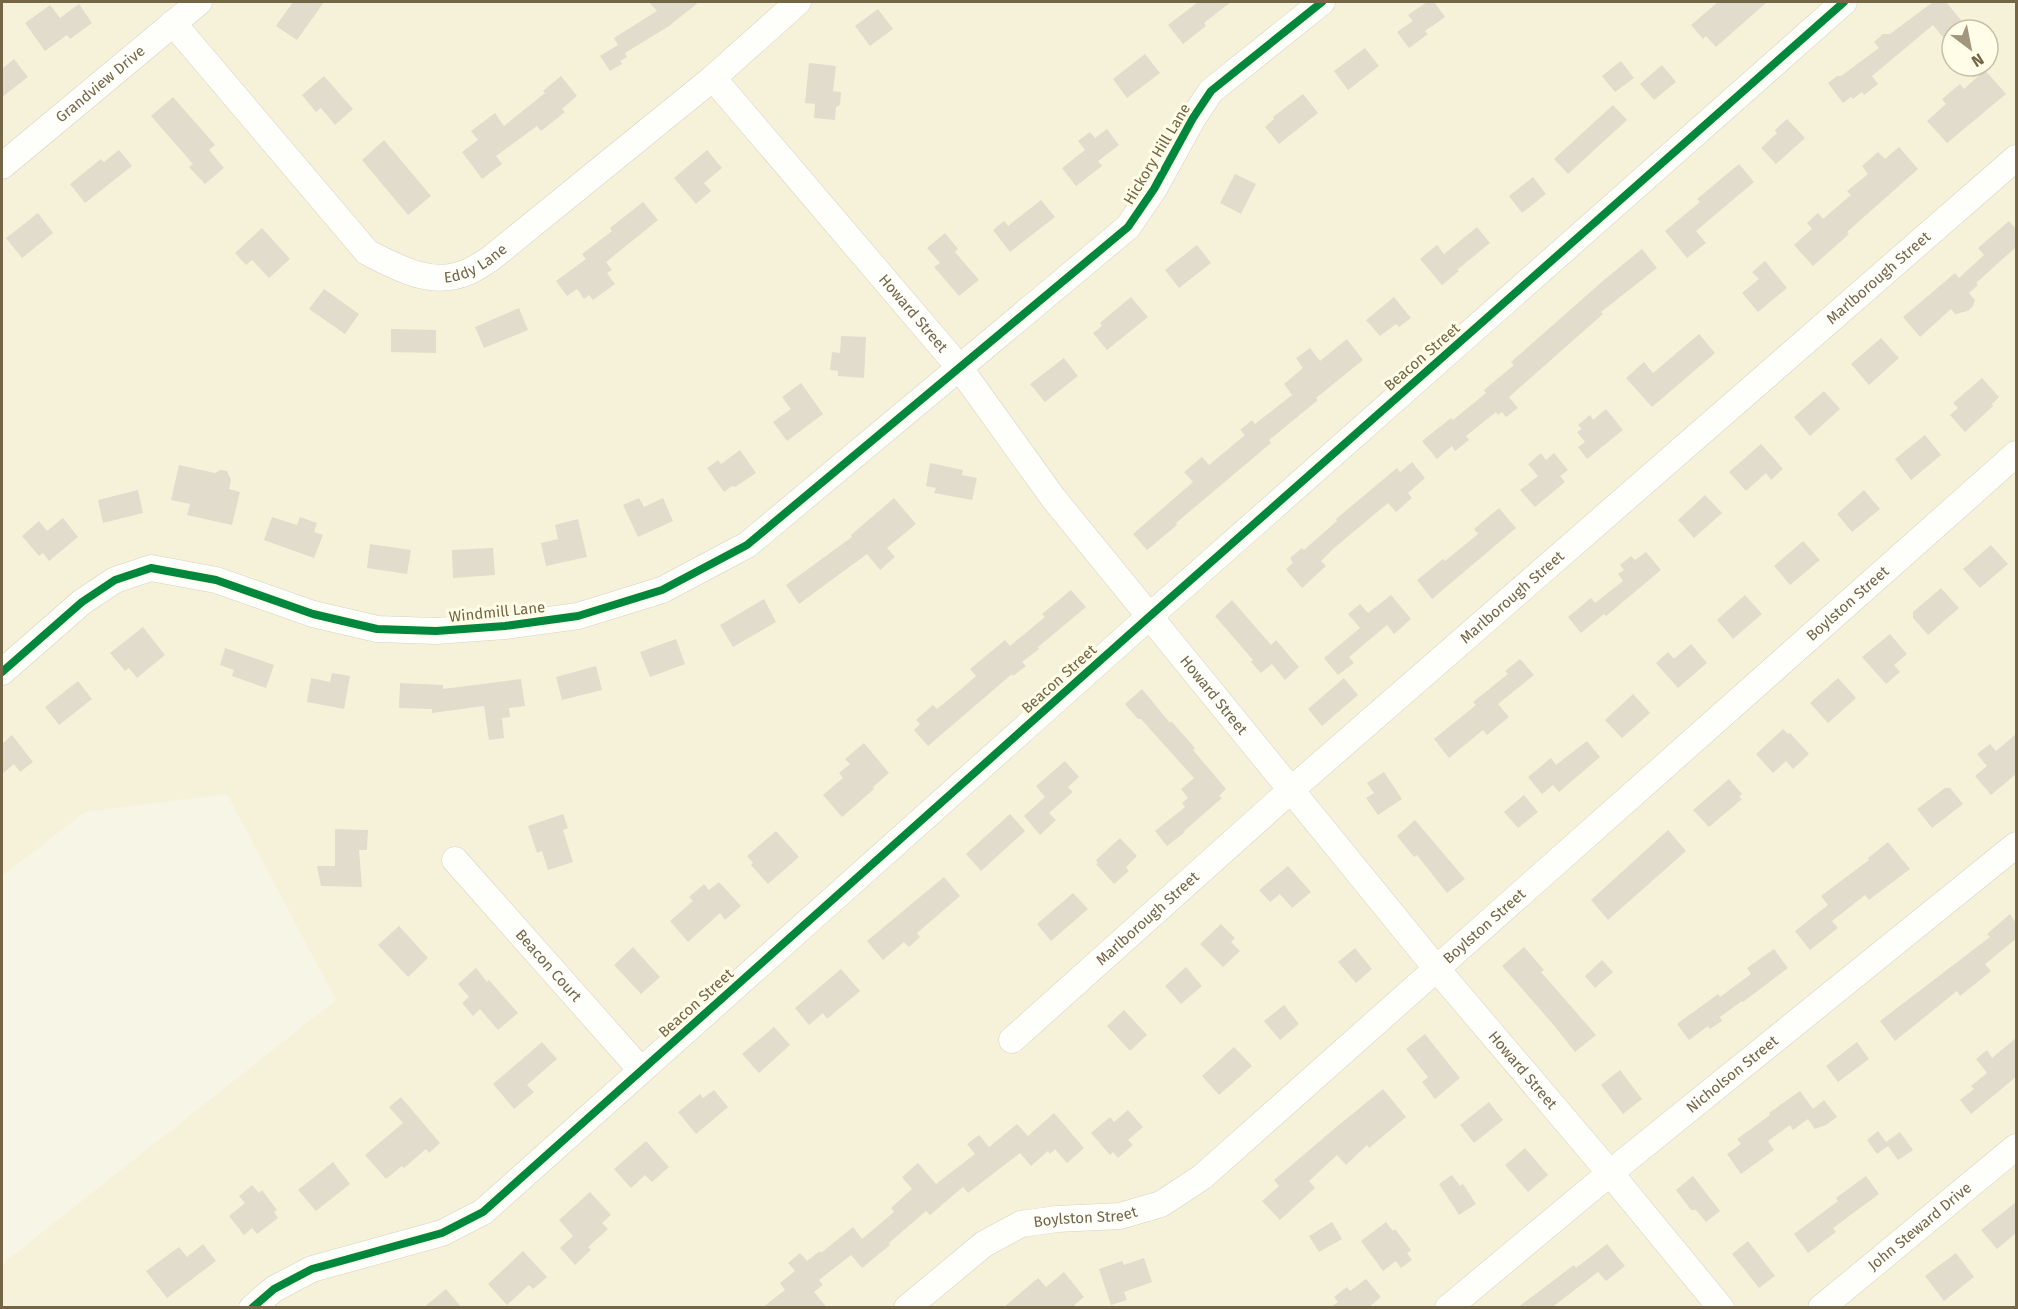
<svg xmlns="http://www.w3.org/2000/svg" width="2018" height="1309" viewBox="0 0 2018 1309" font-family="'Fira Sans',sans-serif">
	<rect width="100%" height="100%" fill="#f7f5e6"/>
	<path fill="#f6f2d9" fill-rule="evenodd" d="M2,2H2016V1307H2V1264L336,1000L227,794L85,812L2,876ZM1952,30H1988V66H1952Z"/>
	<path fill="#e1dccb" d="M293,2H324L297,40L276,26Z
		M649,2H699L669,26L625,53L627,57L620,61L622,64L610,71L600,56L618,45L614,38L657,11Z
		M1198,2H1231L1204,23L1206,26L1183,44L1168,25Z
		M1427,2H1434L1445,17L1425,31L1428,34L1409,48L1397,32L1413,21L1408,15Z
		M1718,2H1767L1716,47L1706,36L1703,39L1691,25Z
		M1933,2H1946L1965,25L1960,30H1952V36L1946,41L1933,25L1872,76L1878,84L1864,95L1862,92L1853,99L1851,97L1843,103L1828,83L1837,76H1841L1879,48L1874,42L1883,34H1890Z
		M79,4L92,23L70,39L67,35L45,51L25,23L50,5L60,18Z
		M878,9L893,29L870,46L855,26Z
		M1365,48L1379,66L1348,90L1334,71Z
		M1145,54L1160,73L1127,98L1113,79Z
		M14,59L28,77L2,97V69Z
		M1621,61L1634,78L1615,92L1602,76Z
		M809,63L836,66L833,91L841,92L840,105L836,107L835,120L814,118L815,104L805,103Z
		M1662,65L1676,82L1654,100L1640,84Z
		M1985,70L2006,94L1947,143L1927,121L1946,104L1942,99L1960,84L1964,89Z
		M324,76L353,109L335,125L321,108L316,112L302,95Z
		M561,76L577,96L562,109L565,112L541,131L537,126L496,156L502,164L482,179L462,152L478,140L471,131L495,113L504,126L545,93L543,91Z
		M1303,94L1318,113L1279,144L1265,127L1274,119L1273,117Z
		M173,97L215,145L209,150L224,168L205,184L189,167L193,164L151,116Z
		M1613,105L1627,120L1568,174L1554,159Z
		M1787,119L1805,138L1776,164L1761,148L1777,133L1775,130Z
		M1107,129L1119,145L1098,161L1102,166L1076,186L1062,168L1085,150L1078,141L1090,132L1095,138Z
		M384,140L431,196L408,215L362,160Z
		M1899,147L1918,169L1847,232L1849,234L1813,266L1794,245L1812,229L1807,223L1818,213L1823,219L1851,195L1847,191L1868,174L1862,166L1878,152L1885,159Z
		M119,150L132,166L85,203L70,184L101,159L104,162Z
		M707,150L722,168L704,183L711,191L696,204L674,178Z
		M1739,164L1754,182L1696,231L1706,243L1687,258L1665,231L1700,202L1697,199Z
		M1235,174L1256,184L1241,214L1220,203Z
		M1533,177L1546,194L1522,213L1509,196Z
		M1041,200L1055,217L1010,252L993,230L1004,221L1008,226Z
		M643,202L658,220L606,262L612,270L607,273L615,284L593,300L589,295L584,299L577,289L567,296L556,281L586,259L582,254L612,231L610,228Z
		M38,213L53,233L22,258L6,238Z
		M2009,221L2016,229V247L1976,283L1978,285L1969,293L1975,300L1973,306L1968,311L1955,314L1951,309L1920,337L1903,317L1955,273L1959,278L1984,255L1978,248Z
		M1477,227L1490,243L1457,270L1459,271L1442,285L1420,259L1437,245L1444,254Z
		M262,228L290,259L269,278L252,260L246,265L235,253Z
		M945,233L958,249L955,252L979,280L959,296L934,267L940,263L927,248Z
		M1197,245L1211,263L1179,288L1165,270Z
		M1642,249L1657,268L1601,312L1603,314L1509,397L1518,408L1506,417L1502,412L1498,415L1496,412L1466,436L1469,440L1455,451L1452,446L1437,459L1422,441L1451,418L1453,420L1486,393L1484,390L1514,365L1511,362L1604,280Z
		M1765,261L1787,288L1758,312L1742,293L1759,279L1752,272Z
		M324,289L359,314L345,334L309,309Z
		M1131,297L1148,317L1107,350L1093,333L1102,326L1100,323Z
		M1394,297L1411,318L1399,327L1396,324L1380,336L1366,320Z
		M519,308L528,330L484,348L475,327Z
		M391,329L436,330V353L391,352Z
		M1699,334L1715,353L1652,407L1626,378L1644,362L1653,373Z
		M841,336L866,337L864,378L838,376V371L830,370L832,352L840,353Z
		M1881,338L1899,358L1869,385L1851,364Z
		M1347,339L1363,360L1316,398L1318,400L1269,440L1271,443L1176,523L1177,525L1147,550L1133,534L1193,482L1184,472L1202,457L1209,465L1245,435L1240,430L1252,420L1255,424L1292,395L1284,384L1303,368L1296,358L1310,348L1320,361Z
		M1064,358L1078,376L1045,402L1030,384Z
		M1982,378L1999,397L1992,404L1993,406L1965,432L1950,415L1958,408L1953,403Z
		M801,383L823,414L787,441L773,422L791,409L782,397Z
		M1824,391L1840,409L1810,436L1794,417Z
		M1606,409L1623,430L1587,459L1578,447L1585,442L1577,432L1582,429L1578,425L1590,415L1593,420Z
		M1925,435L1941,455L1911,480L1895,459Z
		M1761,444L1783,469L1771,480L1766,473L1746,491L1729,472Z
		M740,450L756,473L735,487L732,486L724,492L707,468L718,460L721,464Z
		M1541,453L1546,460L1554,453L1568,470L1560,476L1565,482L1535,507L1520,490L1538,476L1528,464Z
		M1412,462L1425,478L1408,493L1412,498L1396,512L1388,503L1333,549L1321,561L1326,566L1302,588L1286,569L1293,563L1290,558L1302,548L1304,550L1337,521L1336,519L1397,468L1400,472Z
		M930,463L963,470L962,475L977,478L972,500L934,493L936,488L926,486Z
		M179,465L215,473L220,470L227,471L231,480L229,489L240,492L232,525L187,515L190,504L171,500Z
		M138,490L143,513L103,523L98,500Z
		M1864,490L1880,509L1852,532L1837,514Z
		M1705,495L1722,513L1694,538L1678,520Z
		M639,498L644,507L663,498L673,521L638,537L623,505Z
		M894,498L916,524L887,548L895,557L880,570L867,554L799,604L786,585L852,537L851,535Z
		M1499,508L1516,528L1432,599L1417,580L1443,559L1445,561L1478,534L1474,529Z
		M272,517L297,525L300,517L317,523L314,532L323,535L314,558L264,540Z
		M63,518L78,537L49,561L43,553L39,556L22,536L39,521L47,531Z
		M578,519L587,557L546,566L541,543L558,539L555,525Z
		M1803,541L1820,560L1790,585L1774,566Z
		M370,544L411,550L407,574L367,568Z
		M1991,545L2008,564L1980,588L1963,569Z
		M493,548L495,575L453,578L452,550Z
		M1646,552L1661,570L1606,616L1604,614L1581,633L1568,617L1591,598L1595,603L1623,581L1618,574L1624,570L1620,565L1631,556L1635,560Z
		M1941,588L1959,608L1928,635L1913,618V612Z
		M1071,590L1086,607L1038,647L1039,649L1022,662L1026,666L1013,676L1012,674L928,746L914,730L920,724L916,720L933,705L937,709L960,690L976,676L970,669L1005,640L1010,646L1045,617L1042,614Z
		M1391,595L1411,619L1394,634L1387,625L1349,657L1354,663L1338,675L1324,658L1360,628L1348,614L1360,604L1368,613Z
		M1745,595L1762,614L1733,639L1717,620Z
		M764,599L776,622L733,647L720,625Z
		M1232,600L1271,645L1276,640L1299,667L1285,680L1272,664L1261,673L1251,662L1253,660L1215,616Z
		M143,627L165,655L137,678L129,668L125,671L110,653Z
		M1890,634L1907,654L1894,665L1900,672L1886,684L1862,657Z
		M676,639L685,664L650,677L640,652Z
		M1691,644L1707,663L1678,688L1656,663L1668,652L1674,659Z
		M225,648L274,665L266,688L232,676L234,670L220,665Z
		M1520,659L1534,675L1498,704L1509,717L1487,735L1483,730L1449,758L1434,739L1476,705L1473,702L1508,674L1505,671Z
		M596,666L602,690L562,700L556,677Z
		M332,673L350,676L344,709L307,702L311,678L330,682Z
		M1344,678L1358,695L1322,726L1308,709Z
		M1838,678L1856,698L1828,723L1810,703Z
		M521,679L525,706L509,708L510,717L502,718L504,738L489,740L484,706L432,713V709L399,708L400,683L443,685V689Z
		M78,681L92,699L59,725L45,707Z
		M1142,689L1170,723L1171,721L1195,748L1193,750L1226,789L1219,796L1222,798L1184,831L1185,832L1167,846L1155,831L1185,807L1182,803L1188,798L1181,789L1194,778L1141,719H1138L1125,704Z
		M1633,694L1650,713L1622,738L1605,720Z
		M1783,729L1788,734L1790,733L1809,754L1793,769L1786,761L1773,773L1756,754Z
		M2016,734V774L1991,795L1975,776L1987,766L1977,754L1990,744L1996,751Z
		M12,735L33,762L20,772L14,764L2,774V744Z
		M1587,741L1600,757L1559,792L1553,785L1542,794L1528,777L1551,758L1556,765Z
		M864,743L889,773L873,787L874,789L842,817L823,795L843,778L839,773L850,764L845,759Z
		M1065,761L1079,777L1068,787L1073,792L1049,813L1056,820L1040,835L1024,816L1045,797L1036,786Z
		M1384,772L1402,799L1378,815L1366,798L1374,793L1367,783Z
		M1729,779L1742,794L1739,797L1742,799L1709,827L1693,810Z
		M1945,788H1950L1963,804L1932,828L1917,809Z
		M1524,795L1538,812L1518,828L1504,812Z
		M563,814L568,828L563,830L573,862L548,870L542,851L537,853L528,826Z
		M1010,814L1025,831L981,871L966,854Z
		M1415,820L1465,879L1447,893L1417,855L1414,857L1397,836Z
		M335,829L368,830L367,850H359L362,887L321,886L317,866H335Z
		M1668,830L1686,851L1608,920L1591,900Z
		M776,831L799,857L768,884L751,865L753,863L747,856Z
		M1120,838L1137,856L1126,867L1129,871L1114,884L1096,864L1098,863L1096,860Z
		M1888,842L1910,869L1869,900L1865,895L1832,921L1838,928L1810,950L1795,931L1828,905L1821,896L1869,860L1868,858Z
		M1288,866L1311,892L1292,908L1280,894L1270,902L1259,890Z
		M944,877L960,896L917,933L920,937L909,947L904,942L883,960L867,941Z
		M719,882L741,906L725,920L720,913L688,942L670,921L693,901L689,897L704,884L709,890Z
		M1073,893L1088,909L1051,941L1037,924Z
		M2010,914L2016,923V939L1985,964L1991,971L1960,996L1957,991L1895,1041L1880,1021L1990,937L1987,934Z
		M1221,924L1235,938L1231,942L1240,951L1223,967L1200,944Z
		M399,926L428,958L408,977L378,945Z
		M633,947L660,977L641,994L614,965Z
		M1524,947L1544,970L1541,972L1596,1035L1575,1052L1552,1023L1502,966Z
		M1355,948L1372,969L1356,983L1338,962Z
		M1774,949L1788,968L1743,1002L1742,1001L1720,1017L1722,1021L1710,1029L1708,1026L1689,1040L1677,1024L1718,994L1720,997L1751,974L1747,968Z
		M1602,960L1613,972L1595,988L1585,976Z
		M1186,967L1202,986L1181,1004L1165,986Z
		M476,968L487,982L489,980L518,1013L498,1030L480,1009L473,1016L462,1003L469,997L458,984Z
		M841,969L860,991L827,1019L823,1013L809,1025L795,1008Z
		M1284,1005L1299,1024L1280,1040L1264,1021Z
		M1124,1010L1147,1035L1130,1051L1107,1026Z
		M774,1027L790,1045L759,1073L742,1054Z
		M1425,1034L1460,1078L1435,1099L1422,1082L1428,1077L1406,1049Z
		M2016,1038V1077L1971,1114L1960,1100L1974,1089L1971,1086L1987,1073L1976,1059L1987,1050L1992,1058Z
		M542,1042L557,1059L527,1085L534,1092L514,1109L493,1084Z
		M1857,1042L1869,1059L1838,1082L1826,1066Z
		M1234,1047L1252,1066L1219,1095L1202,1076Z
		M1620,1070L1642,1099L1623,1114L1601,1085Z
		M1383,1089L1406,1117L1369,1148L1367,1145L1346,1165L1337,1155L1309,1181L1315,1188L1280,1220L1262,1201L1279,1186L1274,1180L1334,1129Z
		M714,1090L728,1107L696,1134L678,1112L700,1094L703,1098Z
		M1800,1091L1813,1109L1824,1100L1837,1117L1826,1125L1815,1129L1808,1119L1793,1130L1790,1125L1768,1141L1774,1150L1741,1174L1727,1154L1741,1144L1737,1139L1770,1115L1769,1113Z
		M401,1097L440,1143L429,1153L426,1149L404,1168L402,1166L386,1179L365,1155L403,1123L389,1107Z
		M1489,1102L1503,1120L1474,1143L1460,1125Z
		M1128,1110L1143,1127L1128,1140L1133,1145L1118,1158L1113,1152L1110,1155L1091,1133L1110,1117L1114,1122Z
		M1054,1113L1084,1148L1067,1163L1055,1149L1050,1154L1048,1151L1031,1166L1020,1153L968,1193L963,1187L930,1215L926,1211L889,1243L890,1245L862,1268L851,1255L819,1280L823,1285L814,1292L827,1308H762L785,1290L780,1283L795,1271L788,1263L800,1253L807,1261L820,1251L821,1253L853,1227L862,1239L894,1212L891,1208L912,1189L902,1177L918,1163L936,1184L975,1154L967,1144L979,1135L989,1147L1017,1124L1028,1136Z
		M1878,1131L1886,1142L1900,1132L1913,1150L1898,1160L1888,1146L1877,1154L1867,1140Z
		M646,1141L669,1167L652,1182L645,1175L631,1188L614,1169Z
		M1525,1148L1548,1175L1528,1192L1505,1165Z
		M333,1162L350,1184L316,1211L298,1190Z
		M1452,1175L1460,1186L1463,1184L1476,1204L1459,1215L1439,1184Z
		M1693,1176L1720,1211L1706,1222L1696,1210H1691L1676,1190Z
		M1866,1176L1879,1194L1833,1228L1836,1232L1808,1253L1794,1234L1838,1201L1836,1198Z
		M252,1185L259,1193L262,1190L277,1210L274,1212L278,1218L257,1234L252,1228L244,1235L229,1216L245,1203L239,1196Z
		M590,1192L611,1215L602,1223L608,1229L588,1247L591,1250L575,1265L560,1248L573,1236L559,1220Z
		M2016,1202V1233L1997,1249L1981,1230Z
		M1332,1222L1342,1239L1319,1252L1309,1236Z
		M1386,1222L1393,1231L1395,1229L1411,1250L1407,1253L1412,1260L1401,1268L1396,1261L1383,1271L1361,1241Z
		M1748,1241L1775,1276L1759,1288L1732,1254Z
		M203,1244L216,1261L167,1298L146,1271L179,1247L187,1257Z
		M1607,1244L1625,1266L1606,1281L1598,1272L1551,1308H1517L1574,1265L1576,1268Z
		M523,1251L547,1277L533,1289L529,1285L507,1305L488,1284Z
		M1956,1253L1974,1277L1944,1301L1925,1276Z
		M1144,1258L1152,1282L1124,1292L1127,1300L1111,1305L1099,1269L1122,1261L1124,1265Z
		M1064,1272L1084,1297L1071,1308H1003L1038,1278L1046,1287Z
		M1366,1279L1381,1297L1368,1308H1330L1338,1302L1334,1297L1347,1287L1350,1291Z
		M446,1289L462,1308H423Z"/>
	<g fill="none" stroke-linecap="round" stroke-linejoin="round">
		<defs>
			<g id="minor">
				<path id="s1" d="M173,23L367,252C396,267 431,287 465,273C474,270 482,264 490,259L713,78L798,2"/>
				<path id="s2" d="M713,78L959,367L1054,499L1436,968L1610,1173L1721,1308"/>
				<path id="s3" d="M2,166L199,2"/>
				<path d="M2,672L82,602L115,580L151,568L216,580L313,614L377,629L436,631L505,626L578,616L662,590L747,545L1128,227L1154,189L1193,118L1211,91L1322,2"/>
				<path id="s4" d="M455,860L641,1070"/>
				<path id="s5" d="M1012,1040L1291,790L2016,158"/>
				<path d="M252,1308L274,1289L312,1269L442,1233L483,1212L1150,616L1844,2"/>
				<path id="s6" d="M907,1308L984,1244L1021,1224L1057,1219L1120,1216L1161,1204L1202,1177L2016,454"/>
				<path id="s7" d="M1448,1308L1610,1173L2016,845"/>
				<path id="s8" d="M1821,1308L2016,1147"/>
			</g>
		</defs>
		<use href="#minor" stroke="#d6d1c1" stroke-width="27"/>
		<use href="#minor" stroke="#fefefb" stroke-width="26"/>
		<defs>
			<path id="cycleway" d="M2,672L82,602L115,580L151,568L216,580L313,614L377,629L436,631L505,626L578,616L662,590L747,545L1128,227L1154,189L1193,118L1211,91L1322,2
				M252,1308L274,1289L312,1269L442,1233L483,1212L1150,616L1844,2"/>
		</defs>
		<use href="#cycleway" stroke="#fffde7" stroke-width="11"/>
		<use href="#cycleway" stroke="#00873e" stroke-width="8"/>
	</g>
	<g text-anchor="middle" dominant-baseline="central" stroke-width="6" stroke-linejoin="round" paint-order="stroke">
		<g font-size="15" fill="#746546" stroke="#fffde7">
			<text stroke="none"><textPath href="#s3" startOffset="128">Grandview Drive</textPath></text>
			<text transform="translate(1157 154) rotate(-59)">Hickory Hill Lane</text>
			<text stroke="none"><textPath href="#s1" startOffset="417">Eddy Lane</textPath></text>
			<text stroke="none"><textPath href="#s5" startOffset="1154">Marlborough Street</textPath></text>
			<text stroke="none"><textPath href="#s2" startOffset="309">Howard Street</textPath></text>
			<text transform="translate(1422 357) rotate(-41)">Beacon Street</text>
			<text stroke="none"><textPath href="#s5" startOffset="668">Marlborough Street</textPath></text>
			<text stroke="none"><textPath href="#s6" startOffset="1197">Boylston Street</textPath></text>
			<text transform="translate(497 612) rotate(-6)">Windmill Lane</text>
			<text transform="translate(1059 679) rotate(-42)">Beacon Street</text>
			<text stroke="none"><textPath href="#s2" startOffset="795">Howard Street</textPath></text>
			<text stroke="none"><textPath href="#s5" startOffset="182">Marlborough Street</textPath></text>
			<text stroke="none"><textPath href="#s6" startOffset="711">Boylston Street</textPath></text>
			<text stroke="none"><textPath href="#s4" startOffset="141">Beacon Court</textPath></text>
			<text transform="translate(696 1003) rotate(-42)">Beacon Street</text>
			<text stroke="none"><textPath href="#s2" startOffset="1281">Howard Street</textPath></text>
			<text stroke="none"><textPath href="#s7" startOffset="368">Nicholson Street</textPath></text>
			<text stroke="none"><textPath href="#s6" startOffset="207">Boylston Street</textPath></text>
			<text stroke="none"><textPath href="#s8" startOffset="128">John Steward Drive</textPath></text>
		</g>
	</g>
	<rect width="2018" height="1309" fill="none" stroke="#746546" stroke-width="6"/>
	<g transform="translate(1970 48) rotate(148)"><circle r="28" fill="#fffde7" stroke="#c7c0a7" stroke-width="1.5"/>
	<path d="M0-4.5L10 22L0 15L-10 22Z" fill="#a2977e"/>
	<text y="-9" font-size="16" font-weight="bold" text-anchor="middle" fill="#746546">N</text>
	</g>
</svg>
